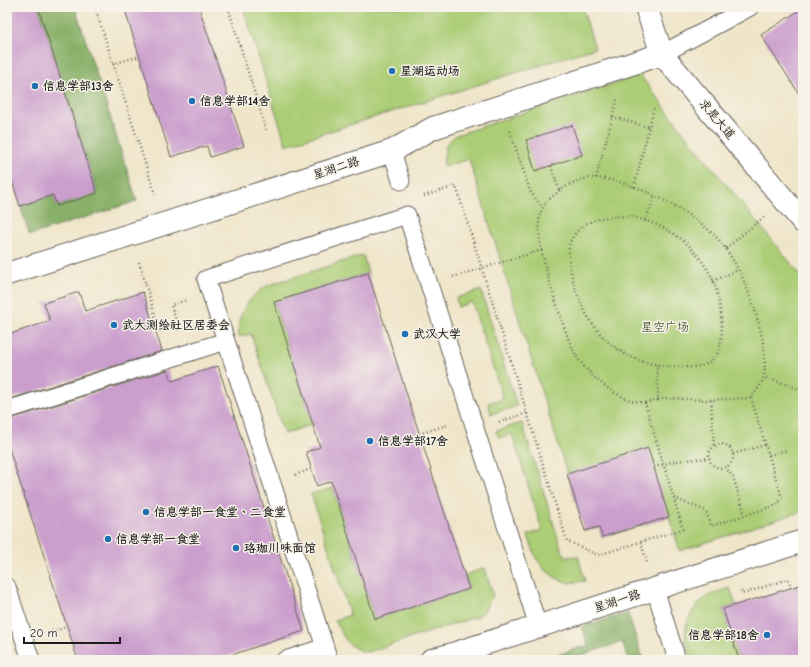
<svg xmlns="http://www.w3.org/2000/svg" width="810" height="667" viewBox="0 0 810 667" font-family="'Comic Neue','LXGW WenKai TC',sans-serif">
	<rect width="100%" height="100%" fill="#f7f3e8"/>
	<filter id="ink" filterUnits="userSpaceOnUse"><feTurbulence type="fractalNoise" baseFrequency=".025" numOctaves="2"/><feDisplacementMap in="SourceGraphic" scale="8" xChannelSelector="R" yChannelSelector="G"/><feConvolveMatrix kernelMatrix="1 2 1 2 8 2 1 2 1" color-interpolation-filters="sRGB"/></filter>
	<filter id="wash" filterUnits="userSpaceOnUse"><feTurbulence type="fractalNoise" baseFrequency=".012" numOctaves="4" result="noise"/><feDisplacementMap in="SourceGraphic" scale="16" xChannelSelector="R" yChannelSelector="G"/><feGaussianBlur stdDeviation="0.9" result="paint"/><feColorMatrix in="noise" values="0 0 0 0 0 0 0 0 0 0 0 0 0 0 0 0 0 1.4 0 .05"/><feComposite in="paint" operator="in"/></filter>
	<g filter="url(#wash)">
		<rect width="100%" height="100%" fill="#efe5c9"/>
		<path fill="#abcd76" stroke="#647449" d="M243,7H582L595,48L286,145Z
			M640,75L684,133L803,278V511L680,551L669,517L602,537L599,527L585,531L469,159L443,167L446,144L456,135Z
			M363,255L368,273L274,302L313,424L284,434L251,334L239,337C235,316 250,294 269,285Z
			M481,290L517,406L491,414L488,403L503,399L472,302L458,307L456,298Z
			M522,423L562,551L567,557L578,556L585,581L568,583L556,578L544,569L536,558L528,535L542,530L512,434L499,438L496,431Z
			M333,488L375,619L469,589L465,575L485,568L493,595L485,610L479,616L367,652C348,649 343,637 335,620L350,615L311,494Z
			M730,588L736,605L723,609L739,660H692C690,654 688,648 686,642C683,624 692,607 707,597C714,593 722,590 730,588Z"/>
		<path fill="#88b067" stroke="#526642" d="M38,7H75L137,201L30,235L20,206L53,195L57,206L97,192Z
			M628,613L643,660H628L622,642L566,660H542L588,645L582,627Z"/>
		<g id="blocks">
			<path fill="#cb9ecd" d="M7,7H38L97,193L57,206L53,195L20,206L7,165Z
				M124,7H199L244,146L210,157L207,146L171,157Z
				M803,8V100L761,35Z
				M572,125L582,155L535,171L526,140Z
				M368,273L469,589L375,619L331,481L317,486L306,452L320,447L274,302Z
				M79,292L85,311L143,292L162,351L7,400V335L50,321L44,303Z
				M218,366L304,631L216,660H78L7,443V420L168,370L172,381Z
				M648,448L669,517L602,537L599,527L585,531L567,474Z
				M803,584V660H739L723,609Z"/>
		</g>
	</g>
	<g filter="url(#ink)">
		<use href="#blocks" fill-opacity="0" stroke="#666259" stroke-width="1"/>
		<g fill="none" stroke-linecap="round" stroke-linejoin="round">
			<defs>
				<path id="lane" d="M662,54L750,7
					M392,151L401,181
					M7,410L226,341
					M7,587L31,660
					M655,589L677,660
					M285,660L325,647
					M329,660L206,279L407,215L538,626"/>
				<path id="street" d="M646,7L662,54L803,222
					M7,274L392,151L433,128L662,54
					M431,660L456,653L803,541"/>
			</defs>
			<use href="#lane" stroke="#666259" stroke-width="19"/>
			<use href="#street" stroke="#666259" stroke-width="24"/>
			<path stroke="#666259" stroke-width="2.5" stroke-dasharray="1 3" stroke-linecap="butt" d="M95,7L156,197
				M228,7L266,130
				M113,64L140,56
				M612,117L649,127
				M510,131L530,191L542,207
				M551,166L559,190
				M596,178L618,97
				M634,187L654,108
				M424,196L456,186L567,541L598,555L683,529L645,403C638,402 631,401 625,398C606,389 588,374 577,357C571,347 566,332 562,321C554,295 534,241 540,215C542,205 550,198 558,192C568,184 583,177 597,178C632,180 686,209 712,233C742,260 770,337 764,377
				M629,216C652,221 677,232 693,250C700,258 708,269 713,280C720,297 727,341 716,356C711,363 700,367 692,367C670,368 641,364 622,352C592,334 576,300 570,267C569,259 568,250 570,243C572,236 578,230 583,226C595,216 615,217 629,216Z
				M645,221L655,196
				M7,237L9,244
				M726,248L764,217
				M139,262L161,335
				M453,277L542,250
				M713,281L738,270
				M179,330L171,305L187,300
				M658,400L667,398L707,400L751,398
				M711,400L714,446
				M645,403L658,400L657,365
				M499,422L527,413
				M419,434L447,425
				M709 456a12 12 0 1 1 24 0a12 12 0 1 1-24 0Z
				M733,454L765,445
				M769,455L787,450
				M654,467L676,461L709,458
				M725,467L733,477L745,515
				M295,475L311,469
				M674,498L706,511L711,526L777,505L782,498L751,398L760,386L764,377L803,390
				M641,542L647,563
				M741,591L742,594L788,579L791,588
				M48,633L67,627"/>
			<use href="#lane" stroke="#fff" stroke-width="17"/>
			<use href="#street" stroke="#fff" stroke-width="22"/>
		</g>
	</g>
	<g fill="#1f6fb2" stroke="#f7f3e8" stroke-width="1.5">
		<circle cx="392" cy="71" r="4"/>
		<circle cx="35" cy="86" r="4"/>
		<circle cx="192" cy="101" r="4"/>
		<circle cx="114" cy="325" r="4"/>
		<circle cx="405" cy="334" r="4"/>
		<circle cx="370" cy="441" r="4"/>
		<circle cx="146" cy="512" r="4"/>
		<circle cx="108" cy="539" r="4"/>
		<circle cx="236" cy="548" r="4"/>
		<circle cx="767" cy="635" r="4"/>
	</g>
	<g text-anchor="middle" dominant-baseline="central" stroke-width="3" stroke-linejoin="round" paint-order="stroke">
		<g font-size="12" font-weight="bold" fill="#1c1c1c" stroke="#f7f3e8" text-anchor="start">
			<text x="400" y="71">星湖运动场</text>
			<text x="43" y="86">信息学部13舍</text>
			<text x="200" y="101">信息学部14舍</text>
			<text x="122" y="325">武大测绘社区居委会</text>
			<text x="413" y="334">武汉大学</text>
			<text x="378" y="441">信息学部17舍</text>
			<text x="154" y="512">信息学部一食堂、二食堂</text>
			<text x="116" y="539">信息学部一食堂</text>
			<text x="244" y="548">珞珈川味面馆</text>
			<text x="759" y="635" text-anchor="end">信息学部18舍</text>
		</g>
		<g font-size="12" fill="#1c1c1c" stroke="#f7f3e8">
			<text transform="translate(717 119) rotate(50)">求是大道</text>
			<text transform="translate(336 168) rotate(-18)">星湖二路</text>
			<text transform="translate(617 601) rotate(-18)">星湖一路</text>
		</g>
		<g font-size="12" fill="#4e5a3c" stroke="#f7f3e8">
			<text x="665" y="327">星空广场</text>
		</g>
	</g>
	<rect width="810" height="667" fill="none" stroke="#f7f3e8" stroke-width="24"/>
	<path d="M24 637v6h96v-6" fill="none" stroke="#1c1c1c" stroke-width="2"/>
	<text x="30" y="637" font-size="12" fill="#1c1c1c" stroke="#f7f3e8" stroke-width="3" paint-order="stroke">20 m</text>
</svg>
